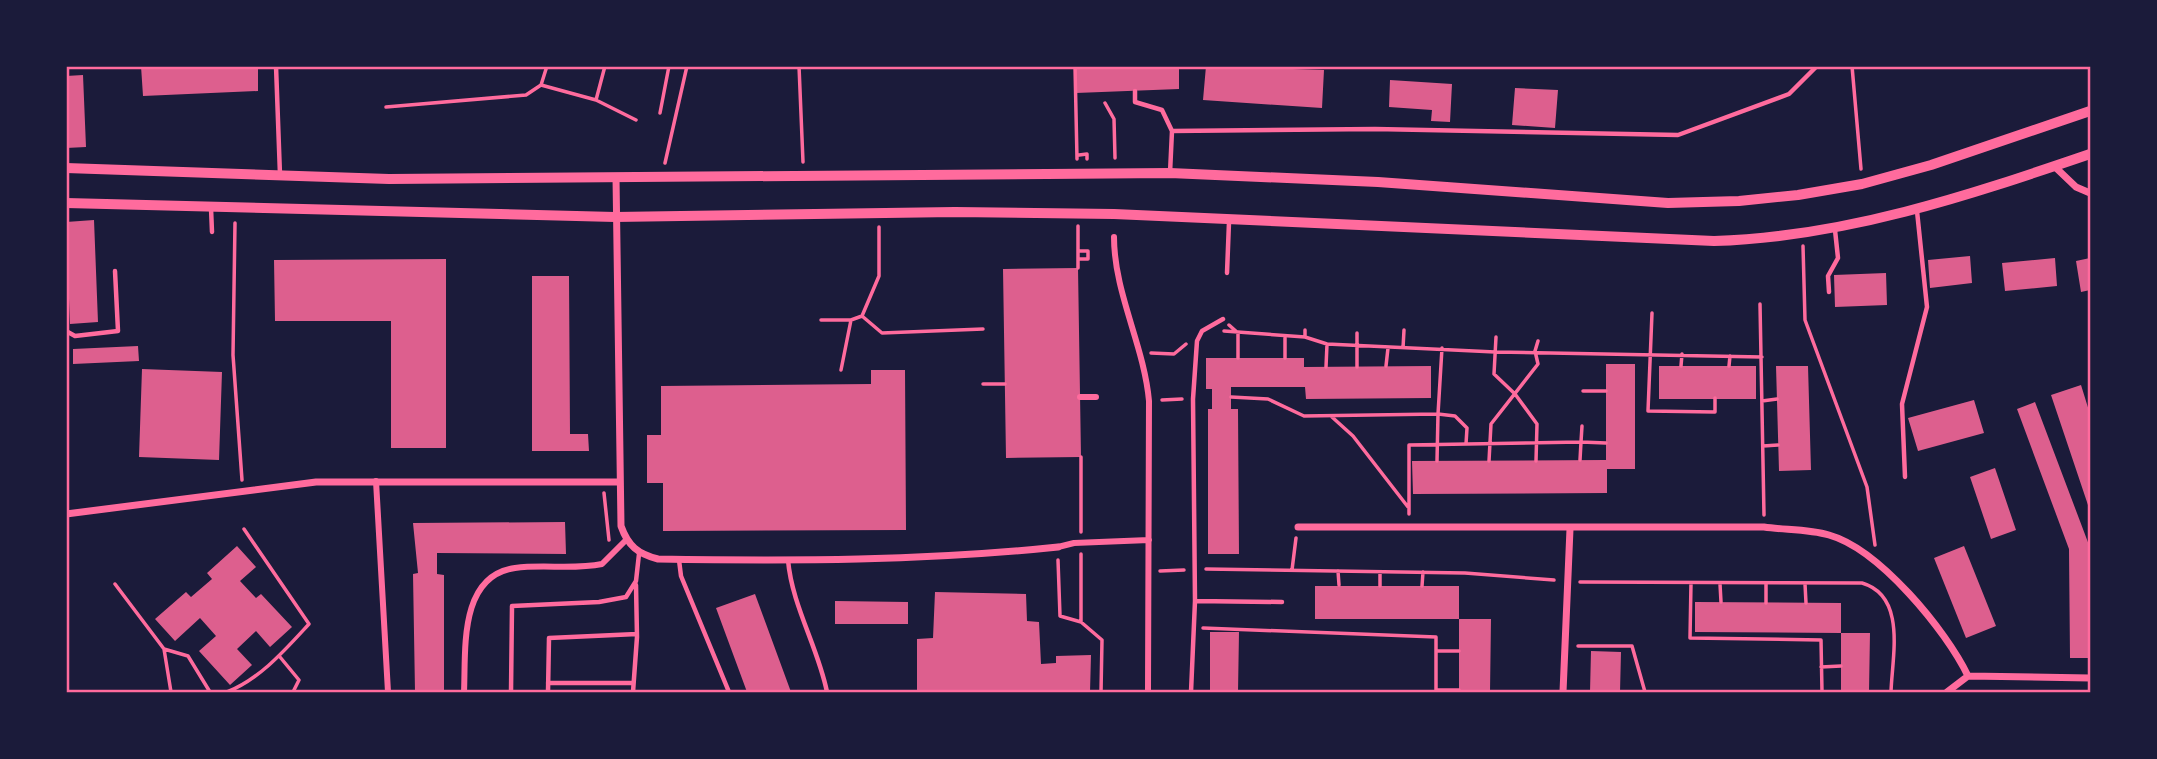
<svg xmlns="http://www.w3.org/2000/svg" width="2157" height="759" viewBox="0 0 2157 759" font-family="'DejaVu Sans',sans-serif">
	<rect width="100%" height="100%" fill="#1b1b3a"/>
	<path fill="#dd5f8e" d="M141,66H258V91L143,96Z
		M1075,66H1179V89L1076,93Z
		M1206,66L1324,70L1322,108L1203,100Z
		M83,75L86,147L66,148V76Z
		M1390,80L1452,84L1450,122L1431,121L1432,110L1389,107Z
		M1515,88L1558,90L1555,128L1512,125Z
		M94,220L98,322L70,324L66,222Z
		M1970,256L1972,283L1930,288L1928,260Z
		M2055,258L2057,286L2005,291L2002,263Z
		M2090,258V290L2081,292L2076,261Z
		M446,259V448H391V321H275L274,260Z
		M1078,268L1081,457L1006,458L1003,269Z
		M1886,273L1887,305L1835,307L1834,275Z
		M532,276H569L570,434H588L589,451H532Z
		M138,346L139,361L73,364V349Z
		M1206,358H1304V367L1431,366V398L1306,399L1305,387H1231V409H1238L1239,554H1208V409H1212V389H1206Z
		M1606,364H1635V469H1607V493L1413,494L1412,461L1606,460Z
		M1659,366H1756V399H1659Z
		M1776,366H1808L1811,470L1779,471Z
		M142,369L222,372L219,460L139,457Z
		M871,370H905L906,530L663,531V483H647V435H661V386L871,384Z
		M2081,385L2090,414V511L2051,395Z
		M1974,400L1984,433L1918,451L1908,418Z
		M2035,402L2089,545L2088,658H2070L2069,549L2017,409Z
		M1995,468L2016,530L1991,539L1970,477Z
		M565,522L566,554L437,553V574L444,575V692H415L413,574L418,573L413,523Z
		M237,546L256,567L240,581L256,598L261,594L292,627L270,647L256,631L237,649L252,665L230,685L199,651L216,636L200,618L175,641L155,619L186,592L191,597L212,579L207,573Z
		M1964,546L1996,626L1966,638L1934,558Z
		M1315,586H1459V619H1315Z
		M935,592L1026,594L1027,621L1039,622L1041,664L1056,663V656L1091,655L1090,692H917V639L933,638Z
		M755,594L791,692H747L716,608Z
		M835,601L908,602V624H835Z
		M1695,602L1841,603V633L1695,632Z
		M1459,619H1491L1490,692H1459Z
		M1210,632H1239L1238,692H1210Z
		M1841,633H1870L1869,692H1841Z
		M1591,651L1621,652L1620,692H1590Z"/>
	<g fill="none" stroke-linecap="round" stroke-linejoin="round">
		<path stroke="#ff6b9d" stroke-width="3.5" d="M547,66L541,85L596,100L636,120
			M799,66L803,162
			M1075,66L1077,159
			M1852,66L1861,169
			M596,100L605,66
			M1105,103L1114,119L1115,158
			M386,107L526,95L541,85
			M660,113L669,66
			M1079,155L1087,154V159
			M665,163L687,66
			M235,223L233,355L242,480
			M1078,226V268
			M1803,246L1805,320L1867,487L1875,545
			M1078,259H1088V251H1080
			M1760,304L1764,515
			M1652,313L1648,411L1715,412V398
			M862,316L879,276V227
			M821,320H851L862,316L882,333L983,329
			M1229,325L1238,333V358
			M1305,330V337
			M1224,331L1305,337L1327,344L1495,352L1762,357
			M1496,337L1494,374L1515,394L1537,424L1536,461
			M1285,338V358
			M1403,348L1404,330
			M1442,348L1438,414L1455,416L1467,428L1466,444
			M1151,353L1174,354L1186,344
			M1386,366L1388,348
			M1681,366L1682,354
			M1729,366L1730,356
			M1326,367L1327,344
			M1357,367V333
			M841,370L851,320
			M983,384H1005
			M1583,391H1606
			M1231,397L1268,399L1304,416L1438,414L1437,461
			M1162,400L1182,399
			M1762,401L1777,399
			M1332,417L1353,436L1408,507
			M1763,446L1778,445
			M1580,460L1581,442L1606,443
			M1489,461L1491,424L1538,364L1535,351L1538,341
			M604,493L609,540
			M1409,514V445L1581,442L1582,426
			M1081,532V457
			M1058,560L1060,616L1081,622L1102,640L1101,692
			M1206,569L1465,573L1554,580
			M1292,570L1296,538
			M1160,571L1184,570
			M1338,571L1339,585
			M1380,572V586
			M1580,582L1862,583C1907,596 1892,657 1891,692
			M1691,583L1690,638L1821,640L1822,692
			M115,584L164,649L188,656L210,692
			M1720,584L1721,602
			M1766,584V603
			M1805,584L1806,603
			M1422,586L1423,572
			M1081,622V554
			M1203,628L1436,637V692
			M1578,646H1632L1645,692
			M164,649L171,692
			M1436,651H1459
			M280,657L299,680L293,692
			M1821,667L1841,666
			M1436,690H1459
			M227,692C260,679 285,650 309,624L244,529"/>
		<path stroke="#ff6b9d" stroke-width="4.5" d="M276,66L280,175
			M1135,91V102L1162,110L1172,131L1170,173
			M1172,131L1375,129L1678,135L1789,94L1817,66
			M211,208L212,232
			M1227,273L1229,222
			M1829,292L1828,276L1838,258L1835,230
			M66,331L75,336L118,331L115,271
			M1905,477L1902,404L1927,307L1917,211
			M679,560L681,576L729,692
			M788,560C792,606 818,647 827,692
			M1195,601L1193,399L1197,341L1202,331L1223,319
			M548,683H633
			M511,692L512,606L599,602L626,597L636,581L639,554
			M548,692L549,638L637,634
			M633,692L637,637L636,585
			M1191,692L1195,601L1282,602"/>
		<path stroke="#ff6b9d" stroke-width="6" d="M1114,237C1114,293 1144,345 1149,401L1148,692
			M1080,397H1096
			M376,481L388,692
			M1058,547L1074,543L1149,540
			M464,692C466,652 458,576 515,568C544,564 573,570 602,564L626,540"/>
		<path stroke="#ff6b9d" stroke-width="7" d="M2054,166L2076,187L2090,193
			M616,177L621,526C628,546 638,554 658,559C791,561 926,561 1058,547
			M66,514L316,482H618
			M1298,527H1764C1785,530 1809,529 1829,535C1879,549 1946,630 1968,676L2090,678
			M1563,692L1570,529
			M1947,692L1968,676"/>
		<path stroke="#ff6b9d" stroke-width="10" d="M66,168L389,179L1170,173L1378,182L1668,203L1739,201L1798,195L1862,184L1931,165L2090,111
			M66,203L615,217L955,212L1114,214L1714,241C1845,237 1967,196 2090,154"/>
	</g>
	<rect width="2157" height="759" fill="none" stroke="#1b1b3a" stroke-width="136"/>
	<rect x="68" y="68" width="2021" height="623" fill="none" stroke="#ff6b9d" stroke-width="2.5"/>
</svg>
